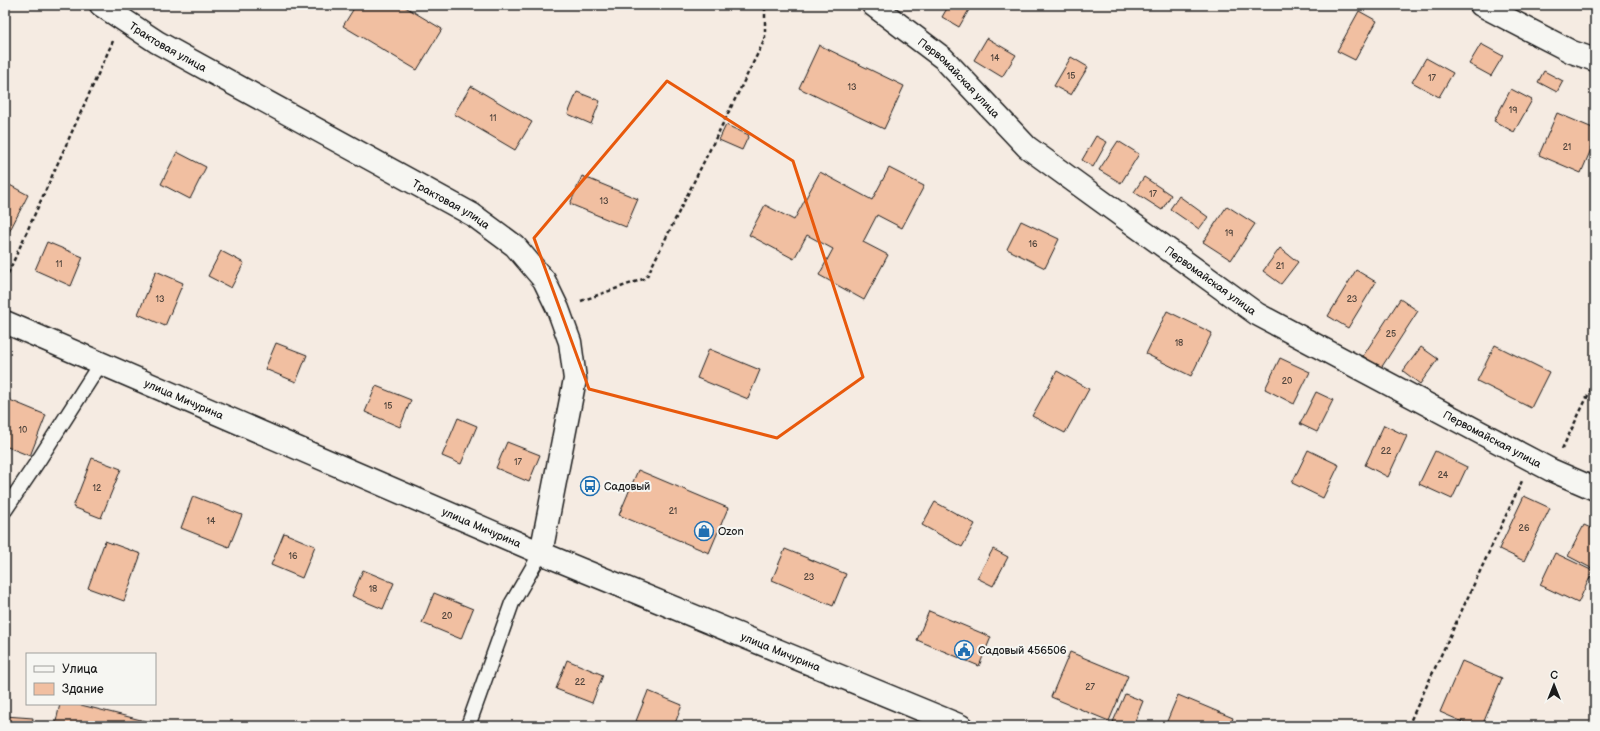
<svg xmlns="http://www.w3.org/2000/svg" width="1600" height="731" viewBox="0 0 1600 731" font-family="'Balsamiq Sans',sans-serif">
	<rect width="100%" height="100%" fill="#f5ebe2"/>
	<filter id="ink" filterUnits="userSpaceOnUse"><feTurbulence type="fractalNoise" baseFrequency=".025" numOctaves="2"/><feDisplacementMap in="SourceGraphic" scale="8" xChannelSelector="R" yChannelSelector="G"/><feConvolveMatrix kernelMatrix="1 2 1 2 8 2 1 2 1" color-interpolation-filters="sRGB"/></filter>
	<g filter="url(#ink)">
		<path fill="#f1bfa1" stroke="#1c1c1c" d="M356,5H402L442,29L417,70L343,26Z
			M949,5H965L970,8L959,27L942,17Z
			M1285,5H1299L1296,11Z
			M1359,11L1377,21L1355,60L1337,51Z
			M987,38L1016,55L1002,77L974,60Z
			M1481,44L1503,56L1491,76L1469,64Z
			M819,45L904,86L884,129L799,88Z
			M1071,57L1088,67L1071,95L1054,86Z
			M1426,58L1453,73L1439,97L1412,82Z
			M1544,71L1563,81L1557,92L1538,82Z
			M471,86L532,122L515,150L454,114Z
			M1511,89L1532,100L1514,132L1494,121Z
			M577,92L600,101L591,124L568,114Z
			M1557,113L1595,129V140L1581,173L1539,155Z
			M726,125L749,135L742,150L719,140Z
			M1096,136L1107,142L1093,167L1082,160Z
			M1118,141L1139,154L1121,183L1099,170Z
			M177,152L206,167L190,199L161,184Z
			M889,168L924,186L902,228L877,215L863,242L888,255L864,300L819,275L833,249L807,235L794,259L749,235L765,205L794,220L820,172L872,200Z
			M582,176L638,199L626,227L570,204Z
			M1144,177L1171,195L1162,210L1134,192Z
			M6,183L28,195L5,240V184Z
			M1179,196L1208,217L1199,229L1170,209Z
			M1227,206L1255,224L1231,260L1203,242Z
			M1021,221L1059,239L1045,268L1007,249Z
			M47,242L83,257L71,286L35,270Z
			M1280,248L1298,262L1281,284L1263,271Z
			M221,251L244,263L231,288L208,276Z
			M1356,270L1376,282L1348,328L1328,316Z
			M156,271L183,283L165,326L138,314Z
			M1400,299L1418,311L1381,368L1363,356Z
			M1167,311L1212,333L1191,376L1146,354Z
			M276,343L307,355L296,382L265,369Z
			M1495,345L1549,372L1531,408L1477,381Z
			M1421,347L1438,359L1420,384L1403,371Z
			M709,349L760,370L748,399L697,378Z
			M1280,358L1310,372L1294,404L1265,389Z
			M1057,371L1089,389L1065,433L1032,416Z
			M376,386L411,400L400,427L365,412Z
			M1316,392L1333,400L1317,432L1300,424Z
			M5,398L46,415L30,456L5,446Z
			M458,418L477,426L461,464L442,456Z
			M1384,425L1407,436L1388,477L1365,465Z
			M507,442L540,455L529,482L496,468Z
			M1308,450L1339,465L1323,498L1292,483Z
			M1435,451L1467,467L1452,499L1419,484Z
			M92,458L121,469L101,518L73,507Z
			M638,470L728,508L709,553L619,515Z
			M193,496L242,515L229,547L181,528Z
			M1524,496L1550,508L1524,561L1499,549Z
			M935,502L975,524L962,547L922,525Z
			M1584,525L1595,530V560L1591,568L1568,556Z
			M284,533L315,546L302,578L271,565Z
			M105,541L141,554L124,601L88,588Z
			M785,549L846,574L833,606L772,580Z
			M993,549L1008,557L993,586L977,578Z
			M1555,553L1593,571L1578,603L1540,585Z
			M363,570L394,583L383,609L352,596Z
			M434,593L473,609L461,639L422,623Z
			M929,611L991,637L979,666L917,640Z
			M1070,652L1128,676L1109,721L1051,697Z
			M567,660L603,675L592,703L556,689Z
			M1462,661L1502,678L1482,726H1472L1440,712Z
			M648,691L682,705L674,726H649L636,721Z
			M1125,694L1143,701L1133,726H1122L1113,722Z
			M1178,695L1233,718L1230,726H1165Z
			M60,704H77L165,726H55Z
			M5,716L33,718L32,726H5Z"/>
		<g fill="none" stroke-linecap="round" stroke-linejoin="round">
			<defs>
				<path id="service" d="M5,510L40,458L100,364
					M468,726L512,603L541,553"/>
				<g id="minor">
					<path id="s1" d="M101,5L157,42L473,215L515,246L544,280L558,309L570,342L575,379L541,553"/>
					<path id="s2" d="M873,5L943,58L1027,147L1257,314L1532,460L1551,470L1595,489"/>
					<path d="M1481,5L1572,52L1595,60"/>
					<path id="s3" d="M5,322L541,553L961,726"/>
				</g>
			</defs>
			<use href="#service" stroke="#1c1c1c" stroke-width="17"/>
			<use href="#minor" stroke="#1c1c1c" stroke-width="25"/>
			<path stroke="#1c1c1c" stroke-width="2.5" stroke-dasharray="4 3" stroke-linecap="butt" d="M5,280L113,41
				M581,301L646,278L765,39V5
				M1562,449L1595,381
				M1408,726L1522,481"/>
			<use href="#service" stroke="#f6f6f2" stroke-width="14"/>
			<use href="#minor" stroke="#f6f6f2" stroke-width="22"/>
		</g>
	</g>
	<path fill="none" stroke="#e8590c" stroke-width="3" stroke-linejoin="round" d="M667,81L793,161L863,377L777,438L589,389L534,238Z"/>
	<defs>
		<symbol id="bus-ring" viewBox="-11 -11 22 22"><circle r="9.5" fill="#f6f6f2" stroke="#1f6fb2" stroke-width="1.5"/><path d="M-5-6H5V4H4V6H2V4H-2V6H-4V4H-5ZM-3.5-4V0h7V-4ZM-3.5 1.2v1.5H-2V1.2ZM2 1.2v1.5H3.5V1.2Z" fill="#1f6fb2"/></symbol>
		<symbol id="shop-ring" viewBox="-11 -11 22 22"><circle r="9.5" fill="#f6f6f2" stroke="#1f6fb2" stroke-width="1.5"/><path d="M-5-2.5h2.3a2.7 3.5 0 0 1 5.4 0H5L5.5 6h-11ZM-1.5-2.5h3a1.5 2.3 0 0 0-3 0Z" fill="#1f6fb2"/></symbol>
		<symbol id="civic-ring" viewBox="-11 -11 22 22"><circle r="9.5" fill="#f6f6f2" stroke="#1f6fb2" stroke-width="1.5"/><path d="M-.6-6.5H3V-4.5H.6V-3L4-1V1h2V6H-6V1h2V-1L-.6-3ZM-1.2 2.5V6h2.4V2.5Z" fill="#1f6fb2"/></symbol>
	</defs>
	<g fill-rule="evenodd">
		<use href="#bus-ring" x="579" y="475" width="22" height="22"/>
		<use href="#shop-ring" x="693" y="520" width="22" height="22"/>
		<use href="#civic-ring" x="953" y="639" width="22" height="22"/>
	</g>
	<g text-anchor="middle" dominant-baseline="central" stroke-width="4" stroke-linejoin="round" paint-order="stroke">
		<g font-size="9" fill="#51453d">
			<text x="995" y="58">14</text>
			<text x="1071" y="76">15</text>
			<text x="1432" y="78">17</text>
			<text x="852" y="87">13</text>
			<text x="1513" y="110">19</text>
			<text x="493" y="118">11</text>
			<text x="1567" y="147">21</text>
			<text x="1153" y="194">17</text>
			<text x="604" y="201">13</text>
			<text x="1229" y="233">19</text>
			<text x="1033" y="244">16</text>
			<text x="59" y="264">11</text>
			<text x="1280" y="266">21</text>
			<text x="160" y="299">13</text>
			<text x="1352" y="299">23</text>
			<text x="1391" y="334">25</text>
			<text x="1179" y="343">18</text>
			<text x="1287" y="381">20</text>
			<text x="388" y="406">15</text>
			<text x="23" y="430">10</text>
			<text x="1386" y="451">22</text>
			<text x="518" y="462">17</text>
			<text x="1443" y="475">24</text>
			<text x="97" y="488">12</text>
			<text x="673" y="511">21</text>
			<text x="211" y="521">14</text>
			<text x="1524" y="528">26</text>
			<text x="293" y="556">16</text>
			<text x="809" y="577">23</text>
			<text x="373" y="589">18</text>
			<text x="447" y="616">20</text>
			<text x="580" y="682">22</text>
			<text x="1090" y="687">27</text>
		</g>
		<g font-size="11" fill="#1c1c1c" stroke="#f6f6f2">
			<text stroke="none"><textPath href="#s1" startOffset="79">Трактовая улица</textPath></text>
			<text stroke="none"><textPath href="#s2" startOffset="113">Первомайская улица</textPath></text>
			<text stroke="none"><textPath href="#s1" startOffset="403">Трактовая улица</textPath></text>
			<text stroke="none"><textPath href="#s2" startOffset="437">Первомайская улица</textPath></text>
			<text stroke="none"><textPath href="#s3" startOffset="195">улица Мичурина</textPath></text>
			<text stroke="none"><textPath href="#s2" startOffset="761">Первомайская улица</textPath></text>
			<text stroke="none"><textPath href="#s3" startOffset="519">улица Мичурина</textPath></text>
			<text stroke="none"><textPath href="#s3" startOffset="843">улица Мичурина</textPath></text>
		</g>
		<g font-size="11" fill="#1c1c1c" stroke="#f6f6f2" text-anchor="start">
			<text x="604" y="486">Садовый</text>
			<text x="718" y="531">Ozon</text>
			<text x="978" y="650">Садовый 456506</text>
		</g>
	</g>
	<rect width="1600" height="731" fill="none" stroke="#f6f6f2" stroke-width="20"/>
	<rect x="10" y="10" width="1580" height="711" fill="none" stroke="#1c1c1c" stroke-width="1.5" filter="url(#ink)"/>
	<rect x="26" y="653" width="130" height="52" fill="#f6f6f2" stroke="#9f9f9c"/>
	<rect x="34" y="666" width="20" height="6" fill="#f6f6f2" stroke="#9f9f9c"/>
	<text x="62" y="673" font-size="12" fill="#1c1c1c">Улица</text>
	<rect x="34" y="683" width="20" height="12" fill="#f1bfa1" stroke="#9f9f9c"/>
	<text x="62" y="693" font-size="12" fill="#1c1c1c">Здание</text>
	<g transform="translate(1554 685)" stroke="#f6f6f2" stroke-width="3" paint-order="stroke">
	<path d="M0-3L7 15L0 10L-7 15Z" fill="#1c1c1c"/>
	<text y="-6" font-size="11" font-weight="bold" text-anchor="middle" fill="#1c1c1c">С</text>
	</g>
</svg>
